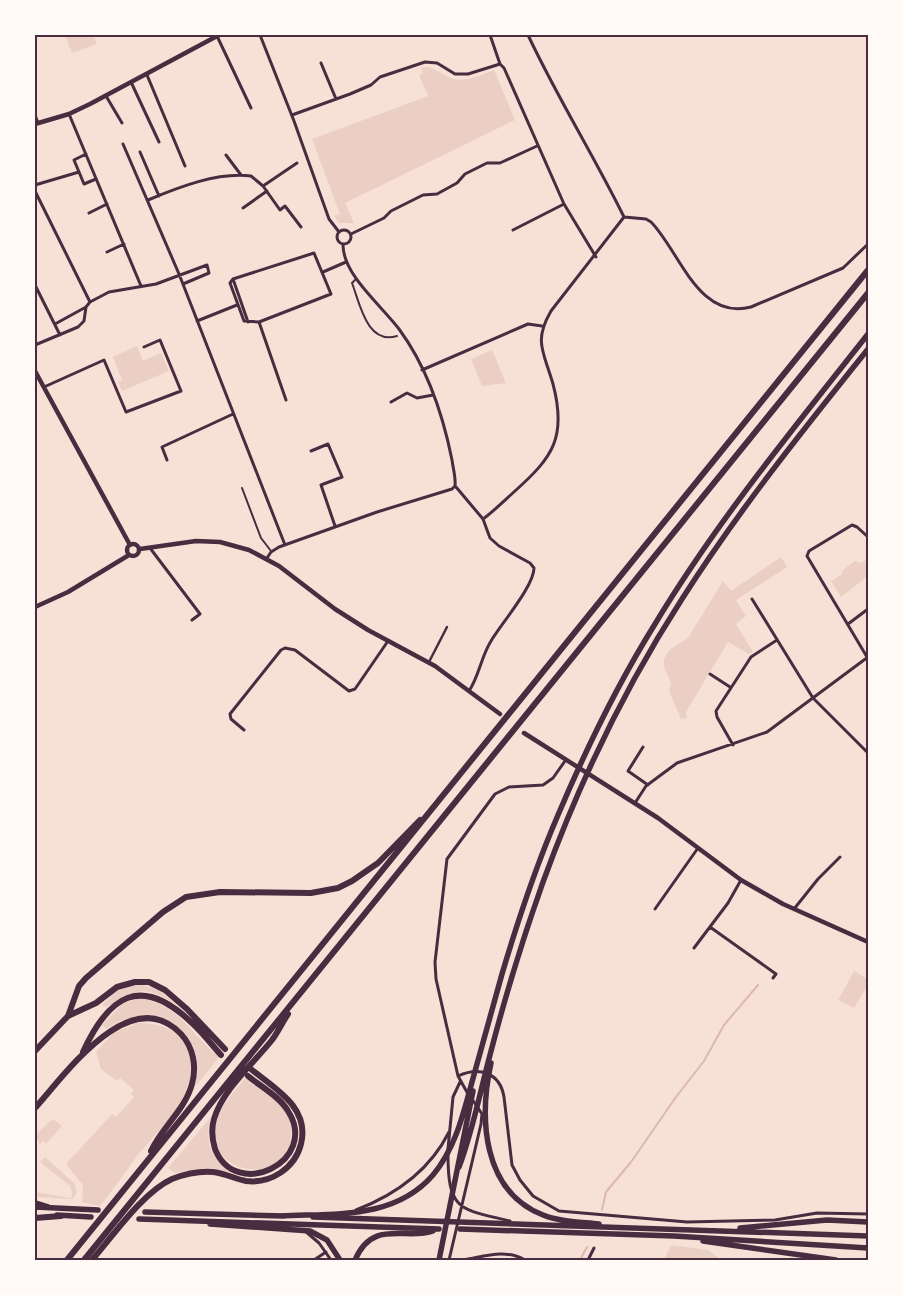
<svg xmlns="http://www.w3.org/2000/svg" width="903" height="1295" viewBox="0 0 903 1295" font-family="Spectral,serif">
	<rect width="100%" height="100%" fill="#f7e1d7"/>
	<path fill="#ebcfc5" d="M65,35H93L97,44L72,53Z
		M427,67C435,68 440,73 448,77C464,84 480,75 494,70L515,120L345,203L354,223H339L334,216L340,214L312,139L428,96L419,75L423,73L421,68Z
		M137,346L143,361L161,353L169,371L122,391L118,382L122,380L113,357Z
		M492,350L506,383L482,386L471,359Z
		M781,557L787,567L736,600L746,616L736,624L753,652L749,654L728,642L686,712L687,718L681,719L669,691L671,683L664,667V659L669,650L688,638L723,581L731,591Z
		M868,559V576L841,597L831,581L841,575L843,570L855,561L861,563Z
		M854,971L868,979V985L854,1008L838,1000Z
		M139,984L158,989L177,1005C142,984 139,989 106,1007L102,1005L117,991Z
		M141,998C182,1007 190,1034 219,1057L196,1086C208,1029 153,997 106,1029L102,1025L123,1003Z
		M137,1023C155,1023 173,1026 184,1043C209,1085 161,1127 137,1156C125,1173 113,1190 100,1206L82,1202L83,1185L66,1164L112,1114L116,1117L134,1097L131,1094L134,1090L120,1078L117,1081L101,1069L96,1052L113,1033Z
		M245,1078C257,1088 274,1097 284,1109C290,1117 292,1129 291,1139C283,1188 203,1174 216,1123C221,1105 235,1091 245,1078Z
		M210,1118C205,1141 210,1158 231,1171L230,1173L211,1168L175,1173L168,1168Z
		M53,1119L62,1126L46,1144L43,1141L40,1144L35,1135Z
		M45,1157L74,1183L77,1192L73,1199L35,1197V1192L71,1198L72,1193L70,1186L40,1162Z
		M671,1245L708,1250L721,1260H664Z"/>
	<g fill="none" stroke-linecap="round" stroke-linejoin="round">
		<path stroke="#dcb8b0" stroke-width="2" d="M602,1210L606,1192L631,1162L676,1097L704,1061L724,1025L758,985
			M580,1260L587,1247"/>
		<path stroke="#4a2c40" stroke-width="2" d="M356,279L352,283C360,304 367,345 397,336
			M242,488L261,538L271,551"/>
		<path stroke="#4a2c40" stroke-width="2.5" d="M429,662L447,627"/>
		<path stroke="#4a2c40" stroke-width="3" d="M260,35L294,121L329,219L339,232
			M490,35L500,64L504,68L564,204L596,257
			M528,35C557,97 594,156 624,217
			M217,36L251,108
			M321,63L336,99
			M147,75L185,166
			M131,82L159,142
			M106,96L122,123
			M69,114L141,286
			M35,115L38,123
			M292,115L350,94L371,85L380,77L425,62L437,63L455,74H468L500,64
			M123,144L179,274L285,545
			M140,152L159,196
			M86,154L74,160L84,184L96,179
			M226,155L241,175
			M35,185L79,172
			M263,186L297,163
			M35,191L90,302
			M148,200C179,187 217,172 251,176L263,186L280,210L285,206L301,227
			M243,208L267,191
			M89,213L107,204
			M337 237a7 7 0 1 1 14 0a7 7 0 1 1-14 0Z
			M513,230L564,204
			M351,234L384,218L391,211L423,195L437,194L457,183L465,174L487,163H500L537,146
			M107,252L124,244
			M314,253L331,294L259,322L244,321L230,283L233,279Z
			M323,272L346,262
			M233,279L248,322
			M35,285L60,335
			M197,321L237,305
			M259,322L286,400
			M55,324L86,307
			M35,345L78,327L84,321L86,307L90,302L109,292L156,284L207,265L209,273L183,284
			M422,370L528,324L542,326
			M44,387L104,360L126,412L181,391L160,340L144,347
			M391,402L407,393L417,398L433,395
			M311,451L328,444L342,477L321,485L335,526
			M167,460L162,447L233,414
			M456,487L483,519L490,538L499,546L530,563L534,568C534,586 501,624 491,641C481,657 479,676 469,691
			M483,519C494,511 504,501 515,491C553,457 567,437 553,384C544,352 533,342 551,311L624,217L646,219L651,222C679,250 698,321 751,307L843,268L868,244
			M150,548L200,614L192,620
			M267,558L271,552L279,547L377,512L452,489L455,486C456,478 453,468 452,460C443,415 427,367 399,329C382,306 343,275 343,245
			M752,599L813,698L868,753
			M848,624L868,609
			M867,657L807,556L809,551L852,525L857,527L868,537
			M710,674L730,687
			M244,730L231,719L230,714L281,650L285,648L295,650L349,691L355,689L388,641
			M733,745L717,717L716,711L751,657L777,640
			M643,747L628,771L648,785
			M635,803L646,786L677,763L767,732L868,657
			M655,909L698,848
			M794,909L818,879L840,857
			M710,927L776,974L773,978
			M694,948L728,903L741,880
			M458,1076C480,1066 500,1073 504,1097L512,1165L520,1180L533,1196L559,1211L687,1222L775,1220L817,1213L868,1214
			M468,1094L458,1076L436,979L435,962L447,859L495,794L509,787L543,785L553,778L565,761
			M448,1149L453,1097L460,1082
			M448,1155C448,1212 461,1209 510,1221
			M356,1210C395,1195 430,1170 449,1132
			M305,1231L319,1243L331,1260
			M449,1259L454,1260
			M314,1260L326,1252
			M449,1260L481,1124L482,1114L472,1099
			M462,1260C483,1257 504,1248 525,1260
			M588,1260L594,1248"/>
		<path stroke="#4a2c40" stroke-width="4.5" d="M35,124L69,114L90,104L219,35
			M35,371L130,545
			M127 550a6 6 0 1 1 12 0a6 6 0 1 1-12 0Z
			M140,549L196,541L220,542L249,550L279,566L335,609L368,630L435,666L500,714
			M35,607L68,592L129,555
			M524,733L658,818L741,880L783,904L868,942"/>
		<path stroke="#4a2c40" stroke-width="5.5" d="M491,1063C479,1118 482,1191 543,1215C560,1222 581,1222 599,1224
			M459,1167C473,1130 480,1092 490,1055C505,997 523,938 543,882C579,783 625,687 682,599C738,511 803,430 868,349
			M35,1207L98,1210
			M145,1212L284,1216
			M57,1215L91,1217
			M280,1216C334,1213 394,1220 433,1175C455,1149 463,1115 472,1082C482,1046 492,1010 502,974C518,920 536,866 558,815C586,749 617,685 655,624C717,521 794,428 868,334
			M313,1217L868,1236
			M139,1219L439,1229
			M210,1224L310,1231L327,1240L340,1260
			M740,1228L827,1220L868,1222
			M460,1229L674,1236L868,1248
			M703,1241L836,1260
			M355,1260C373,1218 406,1241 433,1231
			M439,1260L473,1091"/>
		<path stroke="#4a2c40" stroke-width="6" d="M68,1016L96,1003L117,987L135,982H149L165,990L187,1009L225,1049
			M35,1051L68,1016L79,986L86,978L163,912L186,897L220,892L311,893L338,888L352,881L378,863L420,820
			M83,1052C109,995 141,974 192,1023C203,1033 211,1044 221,1055
			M248,1076C260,1086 280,1097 288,1111C320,1161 236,1202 215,1149C212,1139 211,1129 214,1119C223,1089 253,1064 272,1040C278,1032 282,1023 288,1014
			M35,1108C65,1075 130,981 181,1034C193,1047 197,1066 192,1084C185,1110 162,1127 151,1151
			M35,1203L48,1207
			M35,1218L61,1216
			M67,1260L868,270
			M84,1260L868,293
			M92,1260C113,1236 143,1192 172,1179C185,1174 199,1171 213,1172C224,1173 235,1179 246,1181C271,1184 295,1168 301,1144C310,1108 276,1089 252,1070"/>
	</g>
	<rect width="903" height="1295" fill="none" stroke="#fffaf5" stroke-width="72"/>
	<rect x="36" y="36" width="831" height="1223" fill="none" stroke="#4a2c40" stroke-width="2"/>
</svg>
